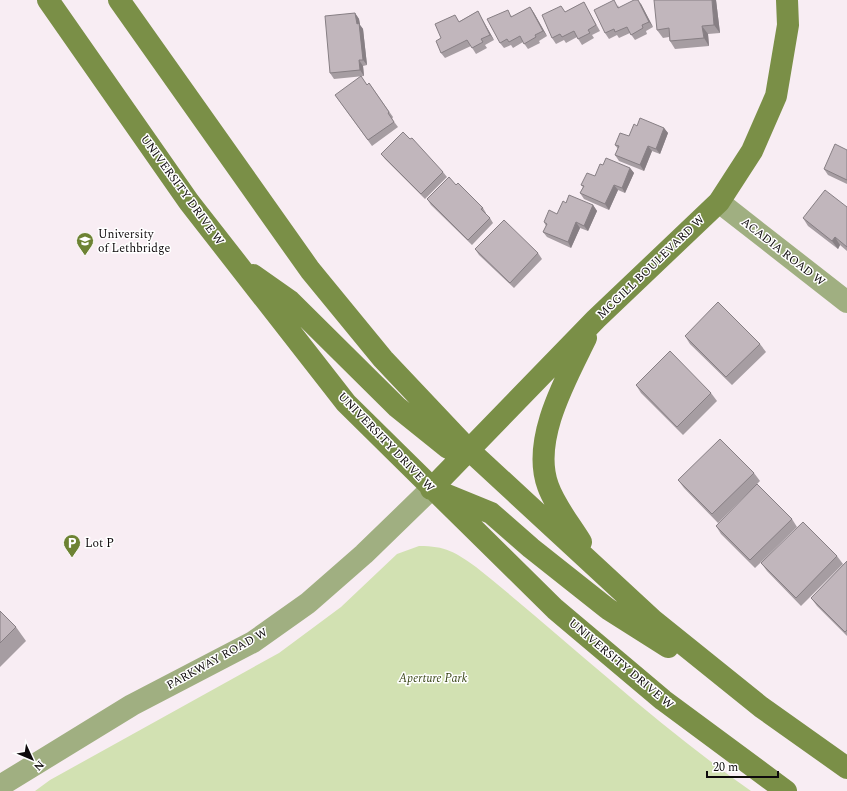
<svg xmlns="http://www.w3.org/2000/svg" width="847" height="791" viewBox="0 0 847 791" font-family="Spectral,serif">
	<rect width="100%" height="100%" fill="#f8edf3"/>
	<path fill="#d2e1b2" d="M419,546C446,546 455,552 476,567C568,641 654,723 751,791H35L50,780L279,653L341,607L397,554Z"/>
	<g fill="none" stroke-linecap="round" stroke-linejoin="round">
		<path stroke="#a0af81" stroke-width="22" d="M719,202L847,302
			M0,786L132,705L253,642L308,603L364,554L431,489"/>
		<path stroke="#7a8f47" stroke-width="22" d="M48,0L189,202L346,403L555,609L663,700L786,791
			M119,0L310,270L383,359L469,450L653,620L761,707L847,768
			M253,275L290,301L397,407L448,448L466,450
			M431,489L596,319L719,202L752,151L776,96L788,25L787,0
			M442,493L491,513L531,548L608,609L668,647
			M581,542C570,524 555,506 548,486C531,440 566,379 586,338"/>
	</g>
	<path fill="#a69da2" d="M716,0L720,33L708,34L709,46L675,49L670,41L669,37L663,38L657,30Z
		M584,2L587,8L600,31L592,35L594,38L582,45L577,37L566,43L564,40L556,44L552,38L565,12Z
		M641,4L653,27L646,31L647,34L635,40L630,33L619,38L617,35L609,39L605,33L618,5L619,8Z
		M530,7L534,13L547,36L539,41L540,43L528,49L523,42L513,48L511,45L504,48L500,43L512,15V17Z
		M478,11L481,17L494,40L485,45L487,48L476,54L471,46L445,58L441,53V38L460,21Z
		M355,13L359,19L360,25L363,29L367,65L363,66L364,76L334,79L330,73Z
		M369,83L393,117L392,119L398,127L372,146L335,95L367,85Z
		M637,126L664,128L668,133L660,154L652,151L644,171L619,161L615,155L618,149L615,145L629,136Z
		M847,150V184L828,175L824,169Z
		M381,154L443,172L447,177L425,199L385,159Z
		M603,165L630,168L634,173L625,193L618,190L609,210L584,199L580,193L583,187L581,185L595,176Z
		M456,185L483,208L486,213V214L490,218L493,223L472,245L431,205L427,199Z
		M566,203L593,205L597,211L588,231L580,228L571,248L547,237L543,232L546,226L544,222L557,214Z
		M847,207V251L840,245L838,249L808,226L803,218Z
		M475,249L538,253L542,259L514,288L479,255Z
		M685,336L760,344L766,352L732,385L690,344Z
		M636,385L711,393L717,401L683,435L641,393Z
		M754,473L760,481L718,523L684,488L678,480Z
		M792,519L797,527L755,568L721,534L716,526Z
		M837,556L843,564L801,606L767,571L761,563Z
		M847,561V636L817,606L811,598Z
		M0,611L16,627L26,641L0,667Z"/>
	<path fill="#877f84" d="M638,0L641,4L653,27L649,22Z
		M712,0H716L720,33L714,25Z
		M530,7L534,13L547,36L543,31Z
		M478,11L481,17L494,40L490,35Z
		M355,13L359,19L360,25L363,29L367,65L363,60Z
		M702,26L708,34L709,46L704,38Z
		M359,60L363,66L364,76L360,70Z
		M664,128L668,133L660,154L656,149Z
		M648,146L652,151L644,171L640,165Z
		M630,168L634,173L625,193L622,188Z
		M614,185L618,190L609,210L605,204Z
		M593,205L597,211L588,231L584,226Z
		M576,222L580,228L571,248L568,242Z
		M835,237L840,245L838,249L832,241Z"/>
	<path fill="#c1b6bc" stroke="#877f84" d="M614,0L618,8L634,0H638L649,22L642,25L643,28L631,35L627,27L615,32L614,29L605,33L594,10Z
		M654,0H712L714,25L702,26L704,38L670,41L669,28L657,30Z
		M584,2L596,25L588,30L590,33L578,39L574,31L562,37L560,34L552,38L542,15L561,6L565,12Z
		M530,7L543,31L535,35L536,37L524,44L520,36L509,42L507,39L500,43L487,19L508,10L511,17Z
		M478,11L490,35L481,39L483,42L472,48L467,40L441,53L436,41L441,38L435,24L455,15L459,22Z
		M355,13L357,24L359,23L363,60H359L360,70L330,73L325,16Z
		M361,76L367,85L369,83L389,112L388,113L394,122L368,140L335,95Z
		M640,118L664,128L656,149L648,146L640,165L615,155L619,146L615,145L620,133L629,136L634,124L637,126Z
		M403,132L410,139L412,138L443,172L421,194L381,154Z
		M835,144L847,150V180L824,169Z
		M606,158L630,168L622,188L614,185L605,204L580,193L584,186L581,185L587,173L595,176L600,164L603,165Z
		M449,177L456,185L458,183L483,208L481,209L490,218L468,240L427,199Z
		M825,190L847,207V247L835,237L832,241L803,218Z
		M569,195L593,205L584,226L576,222L568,242L543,232L547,224L544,222L549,210L557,214L563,201L566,203Z
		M504,220L538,253L510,283L475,249Z
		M718,302L760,344L726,377L685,336Z
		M670,351L711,393L677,427L636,385Z
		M720,439L754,473L712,514L678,480Z
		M757,484L792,519L750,560L716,526Z
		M803,522L837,556L796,598L761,563Z
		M847,561V630L845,632L811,598Z
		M0,611L16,627L0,643Z"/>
	<defs>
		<symbol id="university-pin" viewBox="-11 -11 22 30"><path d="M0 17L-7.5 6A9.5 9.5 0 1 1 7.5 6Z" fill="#6d8233" stroke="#fff"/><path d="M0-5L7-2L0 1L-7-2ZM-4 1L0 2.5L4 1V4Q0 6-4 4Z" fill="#fff"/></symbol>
		<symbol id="parking-pin" viewBox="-11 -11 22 30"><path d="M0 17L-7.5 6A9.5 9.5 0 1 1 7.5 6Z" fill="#6d8233" stroke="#fff"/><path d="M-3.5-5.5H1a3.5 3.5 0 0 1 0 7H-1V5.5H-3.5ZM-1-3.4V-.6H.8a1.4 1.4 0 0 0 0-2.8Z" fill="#fff"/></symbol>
	</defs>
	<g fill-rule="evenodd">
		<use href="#university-pin" x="75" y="231" width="20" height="27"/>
		<use href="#parking-pin" x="62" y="533" width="20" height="27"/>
	</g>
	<g text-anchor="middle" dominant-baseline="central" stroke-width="3" stroke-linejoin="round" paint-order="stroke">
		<g font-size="12" fill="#0e0a0c" stroke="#fff">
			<text transform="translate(182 190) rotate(54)">UNIVERSITY DRIVE W</text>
			<text transform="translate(783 252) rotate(38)">ACADIA ROAD W</text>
			<text transform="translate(651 267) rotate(-44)">MCGILL BOULEVARD W</text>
			<text transform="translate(386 442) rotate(46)">UNIVERSITY DRIVE W</text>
			<text transform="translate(217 659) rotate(-29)">PARKWAY ROAD W</text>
			<text transform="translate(621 664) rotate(40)">UNIVERSITY DRIVE W</text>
		</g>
		<g font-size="12" fill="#0e0a0c" stroke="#fff" text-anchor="start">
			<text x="98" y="234">University<tspan x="98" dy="14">of Lethbridge</tspan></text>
			<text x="85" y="543">Lot P</text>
		</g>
		<g font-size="12" font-style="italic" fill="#394617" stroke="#fff">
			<text x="433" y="678">Aperture Park</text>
		</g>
	</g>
	<g transform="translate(32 759) rotate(134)" stroke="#ffffff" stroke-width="3" paint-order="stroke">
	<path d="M0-3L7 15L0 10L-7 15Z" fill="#0e0a0c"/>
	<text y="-6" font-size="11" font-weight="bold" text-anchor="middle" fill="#0e0a0c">N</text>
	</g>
	<path d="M707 771v6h71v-6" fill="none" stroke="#0e0a0c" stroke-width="2"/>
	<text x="713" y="771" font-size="12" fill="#0e0a0c" stroke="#ffffff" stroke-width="3" paint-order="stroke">20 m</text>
</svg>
